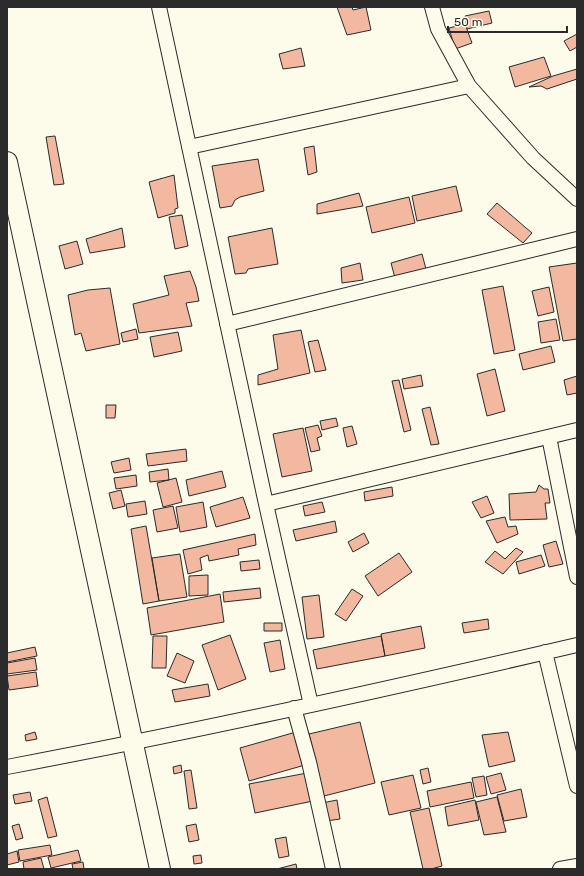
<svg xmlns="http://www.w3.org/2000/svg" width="584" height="876" viewBox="0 0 584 876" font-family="Rubik,sans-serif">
	<rect width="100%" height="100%" fill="#fdfbea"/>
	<path fill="#f2b8a0" stroke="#2b2b2b" d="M337,7H352L353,10L366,7L371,30L347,35Z
		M489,11L492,23L467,29L465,16Z
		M465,24L472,43L455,49L449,28Z
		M577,34V47L570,51L564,41Z
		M301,48L305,66L283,69L279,54Z
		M544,57L551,76L515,87L509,67Z
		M577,69V79L547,89L541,86L529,87L553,76Z
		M55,136L64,184L54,185L46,137Z
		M314,146L317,172L308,175L304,148Z
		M258,159L264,191L240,197L235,200L232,206L220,208L212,166Z
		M174,175L178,208L175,209V213L158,218L149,182Z
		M456,186L462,211L417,221L412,196Z
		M359,193L363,206L317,214V204Z
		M409,197L415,223L372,233L366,207Z
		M497,203L532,233L523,243L487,214Z
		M182,215L188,246L175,249L169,217Z
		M122,228L125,247L90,253L86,239Z
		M272,228L278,264L248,269L246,273L235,274L228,237Z
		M77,241L83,264L65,269L59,246Z
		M422,254L426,269L395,278L391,263Z
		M360,263L363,280L342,283L341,268Z
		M577,263V339L563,341L549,267Z
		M190,271L196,287L199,301L186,303L192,326L139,333L133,304L169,295L164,276Z
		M503,286L515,350L494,354L482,290Z
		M549,287L554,312L538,316L532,291Z
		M110,288L120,344L86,351L81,333L75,335L68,295L88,290Z
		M556,319L560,340L541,343L538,322Z
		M136,329L138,339L123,342L121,333Z
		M301,330L310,373L258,385V375L278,369L273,335Z
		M178,332L182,351L154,357L150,337Z
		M318,340L326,370L315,372L308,342Z
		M551,346L555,362L523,370L519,354Z
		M495,369L505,411L487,416L477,374Z
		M421,375L423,386L404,389L402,379Z
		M577,376V393L567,395L564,380Z
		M399,380L411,430L404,432L392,381Z
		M106,405H116L115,418H106Z
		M430,407L439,444L431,445L422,409Z
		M336,418L338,426L322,430L320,421Z
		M318,425L322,436L317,438L320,450L311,452L305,428Z
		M352,426L357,444L347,447L343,428Z
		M303,428L312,471L282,477L273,434Z
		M186,449L187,461L148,466L146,454Z
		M129,458L131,470L114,473L111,462Z
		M168,469L169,480L150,482L149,472Z
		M222,471L226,487L189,496L186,480Z
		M136,475L137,486L116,489L114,478Z
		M176,478L182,502L163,507L157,483Z
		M539,485L544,489H548L550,503H545L547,519L510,520L509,494L536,492Z
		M392,487L393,496L365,501L364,492Z
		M121,490L125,506L113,509L109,493Z
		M487,496L494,513L481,518L472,502Z
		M243,497L250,518L216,527L210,507Z
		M145,501L147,514L128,517L126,504Z
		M203,502L207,527L180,532L176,507Z
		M322,502L325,512L305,516L303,506Z
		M173,506L178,528L157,532L153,510Z
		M505,517L508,527L516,526L518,534L497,543L486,521Z
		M335,521L337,532L296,541L293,530Z
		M146,526L159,601L143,604L131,529Z
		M364,533L369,543L353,552L348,542Z
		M255,534L256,545L238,549L239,555L209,561L208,555L200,558L202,570L188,574L183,550Z
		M556,541L563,564L549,567L543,545Z
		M516,548L523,552L503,574L485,562L495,551L505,559Z
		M399,553L412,572L378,596L365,576Z
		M180,554L187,597L159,601L152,558Z
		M541,555L545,566L519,574L516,562Z
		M259,560L260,569L241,571L240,562Z
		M208,575V595L189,596V576Z
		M260,588L261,598L224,602L223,592Z
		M352,589L363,596L346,621L335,614Z
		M220,594L224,622L151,635L147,608Z
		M319,595L324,637L307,639L302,597Z
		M488,619L489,629L464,633L462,623Z
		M264,623H282V631H264Z
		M421,626L425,648L385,656L381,634Z
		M230,635L246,679L218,690L202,645Z
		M153,636H167L166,668H152Z
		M381,636L385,656L317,669L313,650Z
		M280,640L285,669L270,672L264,643Z
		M35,647L37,656L7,662V653Z
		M177,653L194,661L185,683L167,676Z
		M35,658L37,670L7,674V663Z
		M36,672L38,686L9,690L7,676Z
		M208,684L210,696L175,702L172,690Z
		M360,722L375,783L324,796L309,734Z
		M35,732L37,739L26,741L25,735Z
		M296,732L305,765L249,781L240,748Z
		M508,732L515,761L489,767L482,735Z
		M181,765L182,772L174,774L173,767Z
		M428,768L431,782L423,784L420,770Z
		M191,770L197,808L189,809L184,771Z
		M307,773L313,801L255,813L249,784Z
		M501,773L506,790L491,794L486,777Z
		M413,775L421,808L389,815L381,782Z
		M484,776L487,795L476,797L472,778Z
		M471,782L474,798L430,807L427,791Z
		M521,789L527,817L504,821L497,795Z
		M30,792L32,801L15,804L13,795Z
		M47,797L57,836L48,838L38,800Z
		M497,797L506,832L484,835L476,802Z
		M337,800L340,819L326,821L322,803Z
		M475,800L479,820L448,826L445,807Z
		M429,808L442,866L431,869H423L410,812Z
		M19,824L23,838L16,840L12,826Z
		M196,824L199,840L189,842L186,826Z
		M286,837L289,856L279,858L275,839Z
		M50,845L52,855L20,861L18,850Z
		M78,850L81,861L51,868L48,857Z
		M17,851L19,862L7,865V854Z
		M201,855L202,863L194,864L193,856Z
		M41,858L44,869H24L23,862Z
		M83,862L84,869H73L72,864Z
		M296,864L297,869H277Z"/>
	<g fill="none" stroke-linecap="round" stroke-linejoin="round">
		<defs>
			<path id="street" d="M159,7L266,504L311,705
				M432,7L438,29L469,86L533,158L577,199
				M189,147L469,86
				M227,324L577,239
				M549,437L577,577
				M266,504L577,430
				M545,652L577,786
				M294,708L309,762L333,869
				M7,767C198,731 388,689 577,645
				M560,869L577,866"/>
			<path id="secondary" d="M7,162L160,869"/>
		</defs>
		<use href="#street" stroke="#2b2b2b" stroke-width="16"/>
		<use href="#secondary" stroke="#2b2b2b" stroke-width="22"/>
		<use href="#street" stroke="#fdfbea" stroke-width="14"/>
		<use href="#secondary" stroke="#fdfbea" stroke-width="20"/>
	</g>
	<rect width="584" height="876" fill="none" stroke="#2b2b2b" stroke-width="16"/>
	<path d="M448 26v6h119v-6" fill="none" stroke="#2b2b2b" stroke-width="2"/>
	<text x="454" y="26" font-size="12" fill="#2b2b2b" stroke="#fdfbea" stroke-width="3" paint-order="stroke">50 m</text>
</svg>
